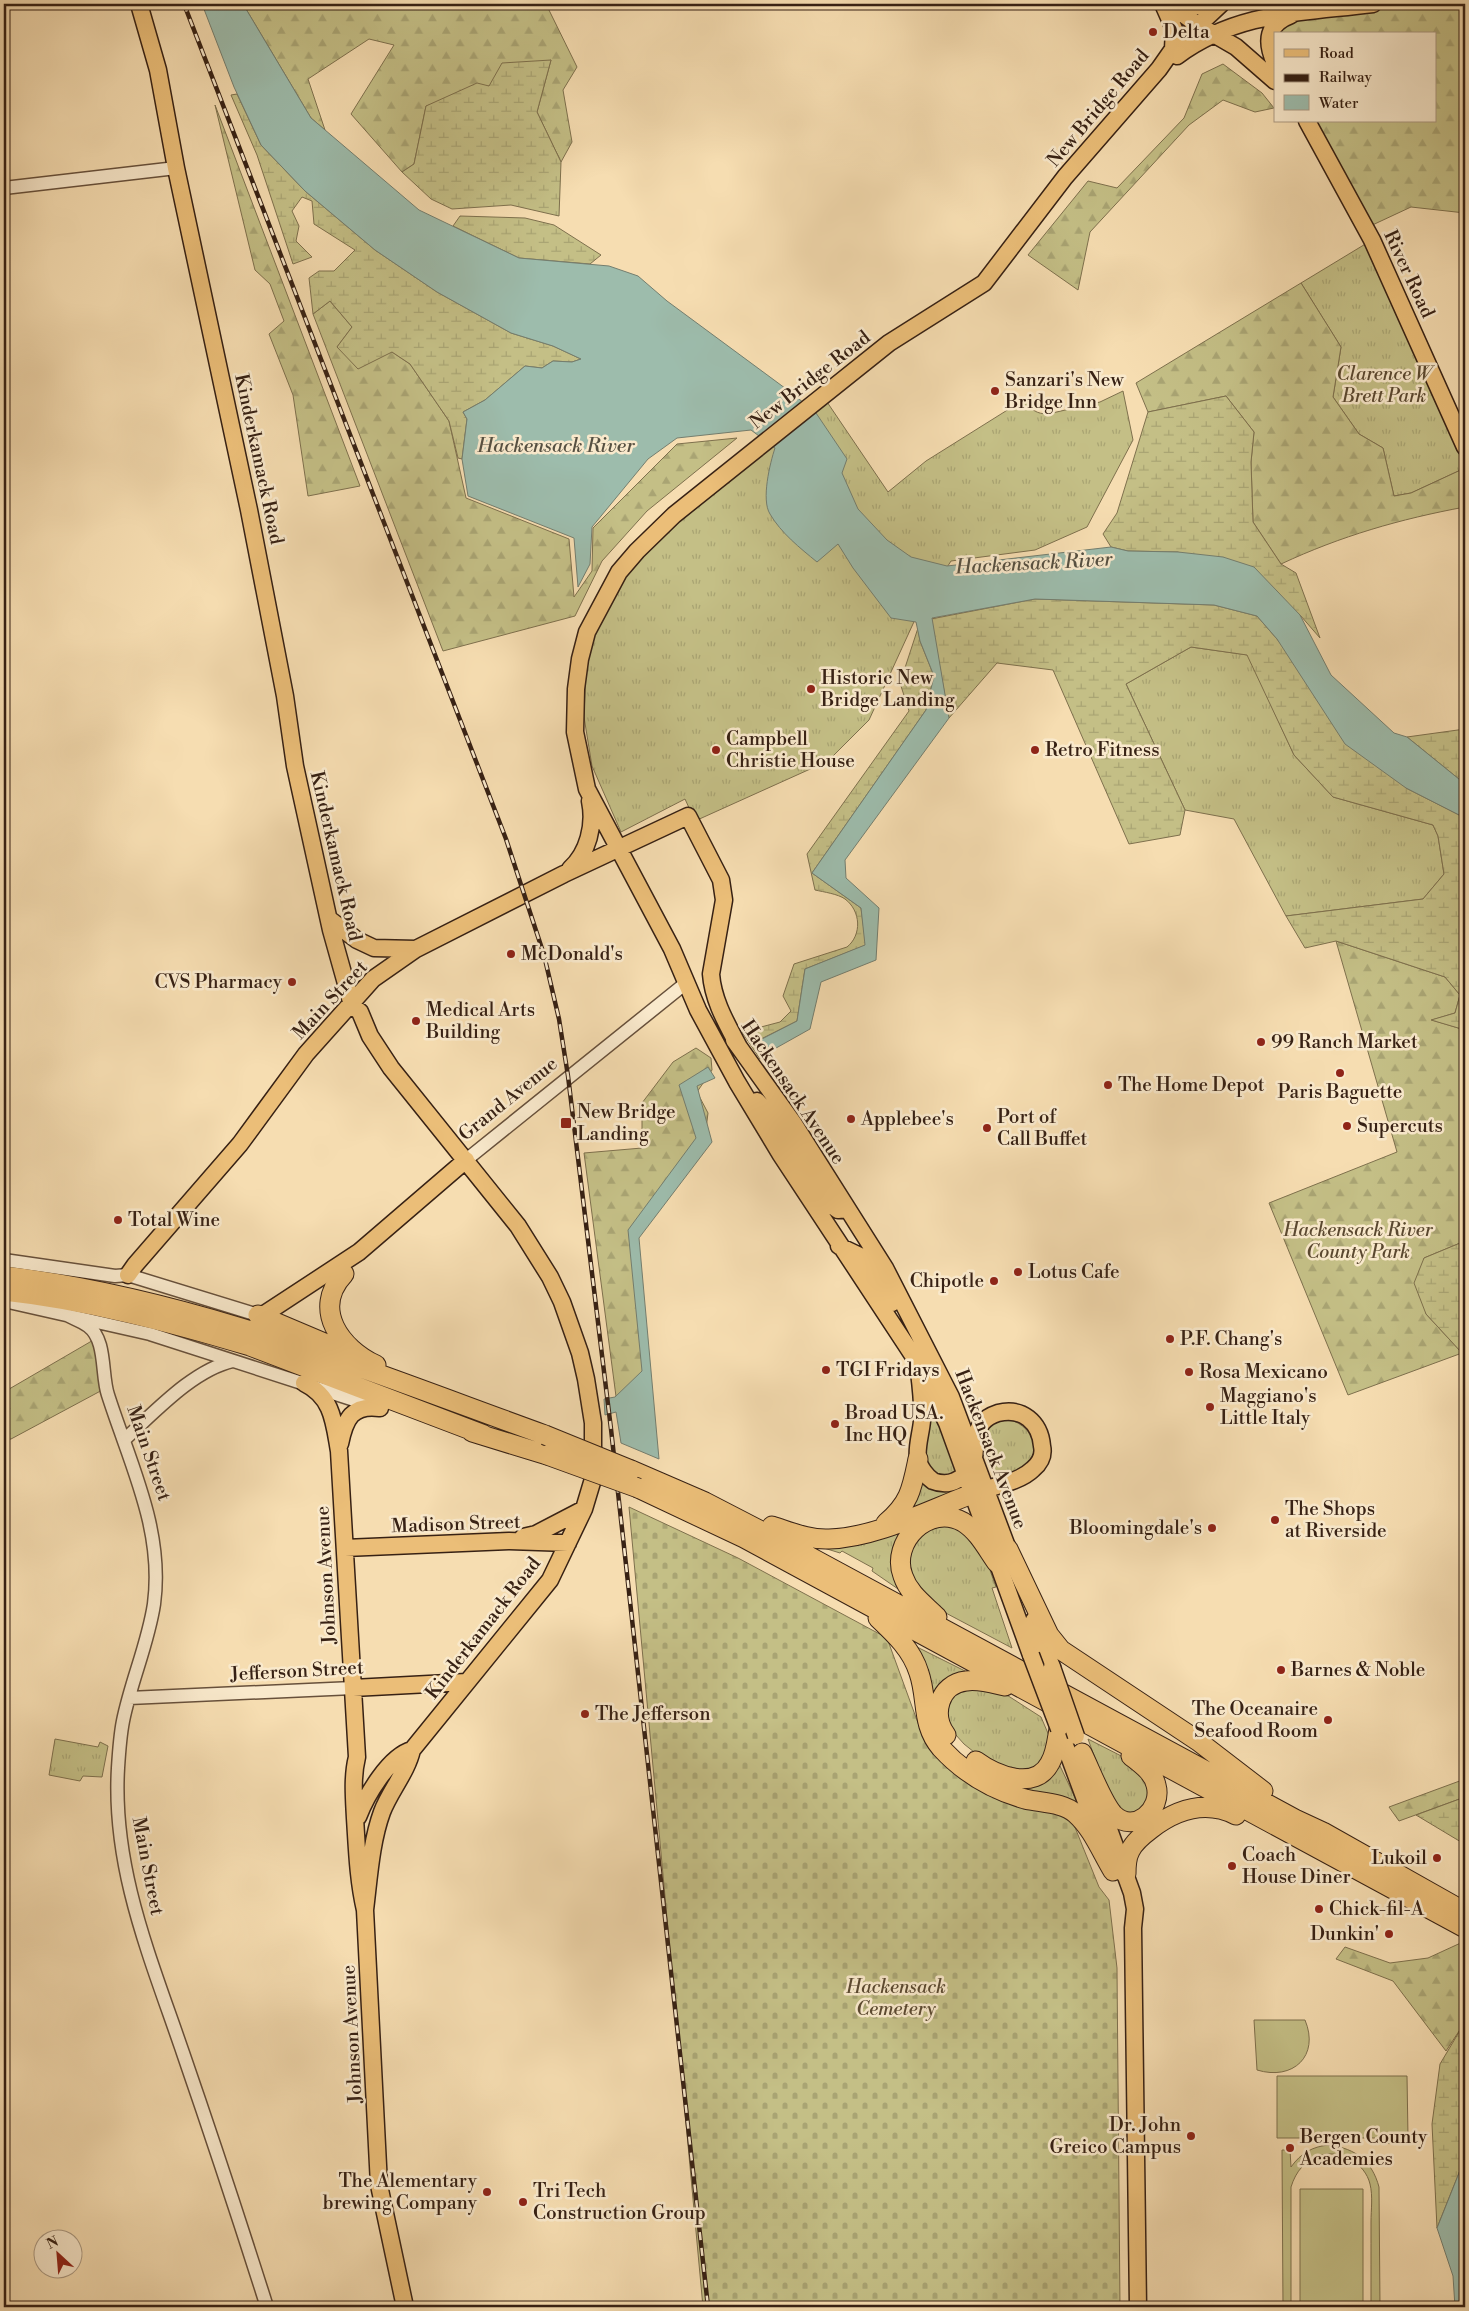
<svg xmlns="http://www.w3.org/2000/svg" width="1469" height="2311" viewBox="0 0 1469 2311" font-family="'Libre Bodoni',serif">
	<defs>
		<pattern id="grass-tufts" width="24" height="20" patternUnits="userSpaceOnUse" patternTransform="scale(1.25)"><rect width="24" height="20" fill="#c4bf86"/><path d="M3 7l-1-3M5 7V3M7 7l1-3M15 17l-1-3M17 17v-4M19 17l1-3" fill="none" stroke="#a9a473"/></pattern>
		<pattern id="forest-firs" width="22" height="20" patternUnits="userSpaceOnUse" patternTransform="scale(1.25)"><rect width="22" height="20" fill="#c4bf86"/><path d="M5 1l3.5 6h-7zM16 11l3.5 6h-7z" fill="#a9a473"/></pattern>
		<pattern id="wetland-marsh" width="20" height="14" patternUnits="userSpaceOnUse" patternTransform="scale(1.25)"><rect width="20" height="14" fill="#c4bf86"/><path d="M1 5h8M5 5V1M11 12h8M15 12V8" fill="none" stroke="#a9a473"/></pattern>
		<pattern id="cemetery-stones" width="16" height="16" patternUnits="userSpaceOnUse" patternTransform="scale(1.25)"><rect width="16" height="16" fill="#c4bf86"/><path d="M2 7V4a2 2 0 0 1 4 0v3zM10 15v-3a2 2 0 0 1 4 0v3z" fill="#a9a473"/></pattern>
	</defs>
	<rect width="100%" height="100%" fill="#f6ddb1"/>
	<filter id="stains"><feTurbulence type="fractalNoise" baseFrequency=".004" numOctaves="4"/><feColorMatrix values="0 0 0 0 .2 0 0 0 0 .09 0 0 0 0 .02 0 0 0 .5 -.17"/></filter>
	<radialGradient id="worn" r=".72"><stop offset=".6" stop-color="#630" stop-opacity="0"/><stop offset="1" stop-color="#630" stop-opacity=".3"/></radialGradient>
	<path fill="url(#grass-tufts)" stroke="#7e704d" d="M1372,240L1465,447V468L1411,493L1394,496L1383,448L1359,434L1333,397L1341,347L1301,283Z
		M1123,391L1133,440L1087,527L1035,550L951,561L918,613L869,720L828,761L695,821L685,799L621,832L592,766L584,717L586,666L598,621L624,574L658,533L825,399L888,492L926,461L1025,399C1030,410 1037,414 1048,414L1100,402Z
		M1191,647L1248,655L1294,755L1333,797L1433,825L1438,836L1444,874L1423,899L1286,916L1234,819L1185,810L1126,684Z
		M933,1416L942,1430L958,1470L949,1476C915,1473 927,1441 930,1417Z
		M1005,1419C1031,1422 1047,1453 1021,1469C1015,1473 1005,1475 998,1477L993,1475C984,1452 970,1427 1005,1419Z
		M920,1482L961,1485L964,1491L904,1514Z
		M917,1519L901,1591L872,1571L873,1568L842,1551L840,1553L811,1544Z
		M954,1525L982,1548L996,1587L992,1588L1012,1648L942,1611L914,1589L908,1550L924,1529Z
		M913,1645L971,1674L930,1708Z
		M959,1687L999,1690L1041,1717L1050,1738L1042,1765L1017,1772L979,1756L964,1744L947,1725L948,1697Z
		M55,1739L98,1747L100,1742L108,1746L102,1777L83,1776L80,1781L49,1775Z
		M1088,1739L1133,1762L1147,1776L1148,1803L1134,1813H1123L1111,1802Z
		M1060,1766L1081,1810L1011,1788L1058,1766Z"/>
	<path fill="url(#forest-firs)" stroke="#7e704d" d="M243,4H546L577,67L563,90L572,142L561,162L537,112L551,60L489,86L426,106L414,164L402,172L351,114L394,45L369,39L308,79L325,130L311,118Z
		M1373,4H1465V213L1411,207L1366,228L1307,121H1435V34H1275V25Z
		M1223,64L1262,93L1274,108L1255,112L1223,100L1189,125L1090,232L1078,290L1028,255L1088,181L1117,188L1184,118L1202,74Z
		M215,105L360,486L308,496L293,395L269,334L284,321L270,284L255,270Z
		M1301,283L1341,347L1333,397L1359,434L1383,448L1394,496L1411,493L1465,468V507C1400,519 1341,536 1281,564L1253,522L1251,462L1254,432L1226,396L1148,412L1136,383Z
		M330,301L352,327L337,347L392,352L410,364L449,421L466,498L569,539L574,597L592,571L593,528L677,444L737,438L647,511L602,561L575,616L443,651L313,314Z
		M1336,941L1445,977L1460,995L1455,1013L1432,1020L1465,1030V1241L1424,1258L1426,1314L1462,1353L1348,1395L1269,1203L1397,1152Z
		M696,1048L711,1058L712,1070L697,1092L708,1113L703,1153L633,1240L655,1456L622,1442L584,1153L642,1148V1103L673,1062Z
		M102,1335L108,1387L11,1439L4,1440V1392Z
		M1465,1779V1797L1399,1821L1389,1807Z
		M1465,1941V2022L1446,2051L1393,1981L1336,1959L1345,1947L1390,1963L1428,1958Z"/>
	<path fill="url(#wetland-marsh)" stroke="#7e704d" d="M551,60L537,112L561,162L559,216L511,205L452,209L431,199L402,172L414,164L426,106L477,83L489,86L502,63Z
		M237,94L261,145L305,191L375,250L437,292L511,333L553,346L581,359L572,362L553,361L542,368L525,366L485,400L463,412L467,419L462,459L458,458L449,421L410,364L392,352L358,369L337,347L352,327L330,301L313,314L309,278L319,271H334L355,250L314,224L312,201L302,197L292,211L299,226L296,241L312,257L293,264L257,155L231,95Z
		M460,216L525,218L554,225L601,255L590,264L519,258L453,226Z
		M1226,396L1254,432L1251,462L1253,522L1281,564L1296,573L1320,638L1300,615L1178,552L1128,551L1111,547L1103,534L1117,513L1148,412Z
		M1035,599L1214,605L1257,616L1406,788L1465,818V1030L1431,1020L1455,1013L1460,995L1445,977L1336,941L1305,948L1286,916L1423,899L1444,874L1438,836L1433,825L1333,797L1294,755L1247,655L1191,647L1126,684L1185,810L1180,835L1129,844L1053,670L997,663L949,718L931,619Z
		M918,628L920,641L934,676L926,710L812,873L861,908L866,945L805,969L797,1021L761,1039L769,1052L760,1059L742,1032L780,1022L791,1011L783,996L794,964L847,947C862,935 861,911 845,899C838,894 824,892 815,890L807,854L909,711L900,683Z
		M1465,729V784L1407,737Z
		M1465,1241V1364L1462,1353L1426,1314L1414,1283L1424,1258Z
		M1465,1797V1850L1461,1842L1416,1815Z
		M1465,2022V2158L1437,2228L1432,2124L1440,2064Z"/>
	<path fill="url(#cemetery-stones)" stroke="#7e704d" d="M629,1507L738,1558L887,1638L922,1734L952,1769L1070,1815L1099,1887L1109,1900L1117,1968L1120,2307H703Z"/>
	<path fill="#c4bf86" stroke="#7e704d" d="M1254,2020H1305C1320,2056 1293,2081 1257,2070Z
		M1277,2076H1407L1408,2137L1398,2144L1377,2143L1375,2138H1277Z
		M1330,2145C1356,2149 1372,2161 1379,2187L1380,2307H1371C1371,2279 1371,2251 1371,2222C1371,2210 1373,2196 1370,2184C1365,2163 1341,2150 1322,2155C1305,2160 1296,2171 1291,2187V2307H1283L1282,2150H1290L1291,2167C1301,2153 1313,2146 1330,2145Z
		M1300,2189H1363V2307H1300Z"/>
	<path fill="#9dbcac" stroke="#747e6f" d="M202,4H243L311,118L419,210L519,258L609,266L638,276L667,301L793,394L816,413L847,459L842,473L858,509L887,540L911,557L947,566L1111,547L1128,551L1178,552L1223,557L1254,567L1300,615L1331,675L1394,733L1407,737L1465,784V818L1406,788L1345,744L1277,639L1257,616L1214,605L1035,599L932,618L949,718L845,860L846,878L879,908L876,960L821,982L810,1029L769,1052L760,1040L797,1021L805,969L865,945L861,908L812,873L926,710L934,676L920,641L916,622L891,618L853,568L838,544L817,562C800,548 781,533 770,514C761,500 770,463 775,448L751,430L677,438L648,459L592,527L590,564L578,587L574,538L468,496L462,459L467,419L463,412L485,400L525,366L542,368L553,361L572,362L581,359L553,346L511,333L437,292L375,250L305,191L261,145L234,87Z
		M708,1067L715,1078L697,1086L712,1142L639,1238L659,1459L621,1443L616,1412L605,1415L604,1399L615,1397L642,1371L628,1230L696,1138L679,1085Z
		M1465,2158V2307H1455L1453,2276L1437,2228Z"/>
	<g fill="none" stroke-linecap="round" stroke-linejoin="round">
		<defs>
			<path id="minor" d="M4,188L176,168
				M466,1160L686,983
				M4,1260L115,1276L128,1275L258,1315
				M4,1301L150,1334L373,1406
				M65,1314C72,1318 81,1321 88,1326C107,1340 101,1375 108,1395C130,1464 164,1530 154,1604C148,1644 131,1681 123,1721C120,1736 119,1752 118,1768C112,1869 151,1959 183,2053C212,2137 240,2222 267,2307
				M125,1439C155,1412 193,1370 233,1361
				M129,1698L353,1688"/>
			<path id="major" d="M139,4L158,70L176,168L249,510L285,696L295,766L331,930L352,1005L360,1012L370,1036L391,1068L518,1226L550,1277L562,1302L580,1353L586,1379L593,1423V1479L584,1509L550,1580L412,1750C407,1772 390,1791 382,1812C371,1842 369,1878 365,1910
				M1163,4L1174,29L1173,49
				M1169,4L1198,25L1236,47L1275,81
				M1180,4L1192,7L1206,4
				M1177,56C1238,11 1302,13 1373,4
				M1275,63C1265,41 1267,24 1291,15
				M1307,121L1372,240L1465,447
				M570,869C588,853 595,825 590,801
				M329,919L357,940L374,948L416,949
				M734,1040L794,1124L885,1268L951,1397L1012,1560
				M757,1101L778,1124L830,1204L838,1210L847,1209
				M839,1246L860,1256L865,1261L892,1303
				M128,1275L135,1265L240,1144L306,1054L373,979L416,949L564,874L688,816L721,880L724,900L711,974C713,1001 727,1024 739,1047
				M258,1315L266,1313L359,1252L466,1160
				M919,1372C921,1388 923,1405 922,1421C921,1433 916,1448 918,1459C919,1467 927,1477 933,1481C940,1484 949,1484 955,1481C986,1467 967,1444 982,1423C986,1418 992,1415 998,1413C1022,1407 1040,1422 1042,1446C1044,1455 1040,1463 1033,1469C1020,1482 994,1486 977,1492
				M304,1383C333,1397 334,1423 339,1451L357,1757C352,1777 354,1798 355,1818C357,1849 358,1880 365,1910L379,2185L405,2307
				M340,1444C345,1419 352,1404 380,1408
				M523,1537L536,1534L584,1509
				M345,1548L509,1541L568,1543
				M1034,1620L1052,1667
				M1031,1655L947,1423L918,1363L781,1155L737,1082L698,1010L672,949L587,789L575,732L576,689L580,659L587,632L619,572L637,551L674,515L889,343L984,283L1065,177L1159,69L1173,49L1221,4
				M353,1688L467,1682
				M1059,1729L1099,1837
				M1098,1799L1132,1893L1135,1909L1133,1928L1138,2307
				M358,1817C366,1796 389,1756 412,1750"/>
			<path id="highway" d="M344,1274C311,1309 341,1349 376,1365
				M4,1276C192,1298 368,1371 545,1435
				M4,1291C87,1300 170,1322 250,1346L484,1435
				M258,1315L336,1348
				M472,1432L547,1455
				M631,1470L705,1502L788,1545L1295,1819L1323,1832L1465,1912
				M638,1488L744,1538L1465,1928
				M886,1523C910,1503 912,1488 918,1459
				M772,1526C791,1532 809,1540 829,1539C875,1538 929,1510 972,1494
				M1008,1549L1049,1635L1061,1650L1198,1741L1263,1791
				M937,1617C924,1604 909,1594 903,1576C890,1542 929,1503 963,1522C978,1531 987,1549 997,1563
				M878,1618C895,1634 912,1650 919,1673C928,1699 921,1725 941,1748C963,1772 993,1790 1025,1799C1041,1803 1063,1802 1076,1814C1092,1828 1102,1853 1113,1871
				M946,1735C931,1715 939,1684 966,1681C979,1679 992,1683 1005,1686
				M1082,1753C1090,1769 1103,1804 1114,1815C1134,1834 1163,1810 1156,1785C1153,1772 1141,1764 1131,1756
				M976,1761C995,1775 1035,1792 1050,1763C1056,1753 1057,1740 1059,1729
				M1126,1874C1126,1866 1126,1858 1130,1851C1134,1842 1143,1835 1151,1829C1177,1809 1206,1800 1236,1815"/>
		</defs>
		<use href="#minor" stroke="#67503b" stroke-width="15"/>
		<use href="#major" stroke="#372114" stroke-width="19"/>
		<use href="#highway" stroke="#372114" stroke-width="21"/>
		<use href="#minor" stroke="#f9e9cc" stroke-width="12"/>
		<use href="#major" stroke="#ebbe78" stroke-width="16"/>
		<use href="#highway" stroke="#ebbe78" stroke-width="19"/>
		<defs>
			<path id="rail" d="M184,4L506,839L544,955L559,1019L568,1076L611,1429L708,2307"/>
		</defs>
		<use href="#rail" stroke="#372114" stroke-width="4.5"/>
		<use href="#rail" stroke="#f9e9cc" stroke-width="2.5" stroke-dasharray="8" stroke-linecap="butt"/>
		<defs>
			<path id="major-bridge" d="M1031,1655L1059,1729
				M1052,1667L1076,1736"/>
			<path id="highway-bridge" d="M545,1435L631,1470
				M547,1455L638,1488"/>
		</defs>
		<use href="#major-bridge" stroke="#372114" stroke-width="19" stroke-linecap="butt"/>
		<use href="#highway-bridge" stroke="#372114" stroke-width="21" stroke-linecap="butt"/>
		<use href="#major-bridge" stroke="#ebbe78" stroke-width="16"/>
		<use href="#highway-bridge" stroke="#ebbe78" stroke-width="19"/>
	</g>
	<g fill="#8f2418" stroke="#f9e9cc" stroke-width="2">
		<circle cx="1153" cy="32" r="5"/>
		<circle cx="995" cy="391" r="5"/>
		<circle cx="811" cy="689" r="5"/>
		<circle cx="716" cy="750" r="5"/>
		<circle cx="1035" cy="750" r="5"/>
		<circle cx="511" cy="954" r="5"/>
		<circle cx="292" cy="982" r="5"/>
		<circle cx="416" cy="1021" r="5"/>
		<circle cx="1261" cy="1042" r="5"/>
		<circle cx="1340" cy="1073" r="5"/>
		<circle cx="1108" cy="1085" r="5"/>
		<circle cx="851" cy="1119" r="5"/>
		<rect x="560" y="1117" width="12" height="12" rx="2.5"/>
		<circle cx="1347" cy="1126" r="5"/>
		<circle cx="987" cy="1128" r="5"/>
		<circle cx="118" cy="1220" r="5"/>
		<circle cx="1018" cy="1272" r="5"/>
		<circle cx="994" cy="1281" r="5"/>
		<circle cx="1170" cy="1339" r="5"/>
		<circle cx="826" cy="1370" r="5"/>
		<circle cx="1189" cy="1372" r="5"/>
		<circle cx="1210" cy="1407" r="5"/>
		<circle cx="835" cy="1424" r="5"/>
		<circle cx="1275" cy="1520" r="5"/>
		<circle cx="1212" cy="1528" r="5"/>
		<circle cx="1281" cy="1670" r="5"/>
		<circle cx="585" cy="1714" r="5"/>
		<circle cx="1328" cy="1720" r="5"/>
		<circle cx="1437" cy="1858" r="5"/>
		<circle cx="1232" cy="1866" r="5"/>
		<circle cx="1319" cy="1909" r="5"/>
		<circle cx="1389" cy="1934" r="5"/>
		<circle cx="1191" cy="2136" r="5"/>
		<circle cx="1290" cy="2148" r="5"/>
		<circle cx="487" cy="2192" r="5"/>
		<circle cx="523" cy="2202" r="5"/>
	</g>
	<g text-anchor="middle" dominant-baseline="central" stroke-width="5" stroke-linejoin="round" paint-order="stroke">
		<g font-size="19" fill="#372114" stroke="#f9e9cc" text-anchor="start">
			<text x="1163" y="32">Delta</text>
			<text x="1005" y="380">Sanzari's New<tspan x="1005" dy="22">Bridge Inn</tspan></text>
			<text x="821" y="678">Historic New<tspan x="821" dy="22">Bridge Landing</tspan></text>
			<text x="726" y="739">Campbell<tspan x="726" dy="22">Christie House</tspan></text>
			<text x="1045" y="750">Retro Fitness</text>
			<text x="521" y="954">McDonald's</text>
			<text x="282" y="982" text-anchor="end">CVS Pharmacy</text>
			<text x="426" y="1010">Medical Arts<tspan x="426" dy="22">Building</tspan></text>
			<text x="1271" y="1042">99 Ranch Market</text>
			<text x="1118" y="1085">The Home Depot</text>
			<text x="1340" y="1092" text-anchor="middle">Paris Baguette</text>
			<text x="577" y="1112">New Bridge<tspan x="577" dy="22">Landing</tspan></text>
			<text x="997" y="1117">Port of<tspan x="997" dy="22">Call Buffet</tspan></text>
			<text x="861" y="1119">Applebee's</text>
			<text x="1357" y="1126">Supercuts</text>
			<text x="128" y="1220">Total Wine</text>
			<text x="1028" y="1272">Lotus Cafe</text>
			<text x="984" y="1281" text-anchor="end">Chipotle</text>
			<text x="1180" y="1339">P.F. Chang's</text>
			<text x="836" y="1370">TGI Fridays</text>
			<text x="1199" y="1372">Rosa Mexicano</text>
			<text x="1220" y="1396">Maggiano's<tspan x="1220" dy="22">Little Italy</tspan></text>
			<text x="845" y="1413">Broad USA.<tspan x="845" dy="22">Inc HQ</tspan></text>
			<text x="1285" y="1509">The Shops<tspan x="1285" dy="22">at Riverside</tspan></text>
			<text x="1202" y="1528" text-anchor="end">Bloomingdale's</text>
			<text x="1291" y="1670">Barnes &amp; Noble</text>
			<text x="1318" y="1709" text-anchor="end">The Oceanaire<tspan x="1318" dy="22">Seafood Room</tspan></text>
			<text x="595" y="1714">The Jefferson</text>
			<text x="1242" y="1855">Coach<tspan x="1242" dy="22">House Diner</tspan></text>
			<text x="1427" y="1858" text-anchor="end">Lukoil</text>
			<text x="1329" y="1909">Chick-fil-A</text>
			<text x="1379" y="1934" text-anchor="end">Dunkin'</text>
			<text x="1181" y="2125" text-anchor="end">Dr. John<tspan x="1181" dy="22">Greico Campus</tspan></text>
			<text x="1300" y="2137">Bergen County<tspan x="1300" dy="22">Academies</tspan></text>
			<text x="477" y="2181" text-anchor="end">The Alementary<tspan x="477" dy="22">brewing Company</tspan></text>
			<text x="533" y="2191">Tri Tech<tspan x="533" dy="22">Construction Group</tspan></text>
		</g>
		<g font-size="19" fill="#372114" stroke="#f9e9cc">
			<text transform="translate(1098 108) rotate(-50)">New Bridge Road</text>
			<text transform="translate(1409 274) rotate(65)">River Road</text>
			<text transform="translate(810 380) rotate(-38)">New Bridge Road</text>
			<text transform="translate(259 459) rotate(78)">Kinderkamack Road</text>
			<text transform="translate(336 856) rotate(77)">Kinderkamack Road</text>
			<text transform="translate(330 1000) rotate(-47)">Main Street</text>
			<text transform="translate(793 1092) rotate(56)">Hackensack Avenue</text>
			<text transform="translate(508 1099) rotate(-39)">Grand Avenue</text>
			<text transform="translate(991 1449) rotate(69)">Hackensack Avenue</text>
			<text transform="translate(149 1453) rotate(71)">Main Street</text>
			<text transform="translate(456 1524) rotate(-2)">Madison Street</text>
			<text transform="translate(326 1575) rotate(-93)">Johnson Avenue</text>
			<text transform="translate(483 1628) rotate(-52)">Kinderkamack Road</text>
			<text transform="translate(297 1671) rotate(-3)">Jefferson Street</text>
			<text transform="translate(148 1866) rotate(79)">Main Street</text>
			<text transform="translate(352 2034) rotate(-93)">Johnson Avenue</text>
		</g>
		<g font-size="19" font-style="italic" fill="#5a4830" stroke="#f9e9cc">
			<text x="1384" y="374">Clarence W<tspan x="1384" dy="22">Brett Park</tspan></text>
			<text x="1358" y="1230">Hackensack River<tspan x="1358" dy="22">County Park</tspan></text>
			<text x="896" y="1987">Hackensack<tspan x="896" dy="22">Cemetery</tspan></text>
		</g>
		<g font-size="20" font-style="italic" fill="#565042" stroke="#f9e9cc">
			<text x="556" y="446">Hackensack River</text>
			<text transform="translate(1034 564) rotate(-3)">Hackensack River</text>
		</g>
	</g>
	<rect width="1469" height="2311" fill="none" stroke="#f6ddb1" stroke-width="20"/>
	<rect x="5" y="5" width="1459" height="2301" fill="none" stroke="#372114" stroke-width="2.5"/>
	<rect x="10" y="10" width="1449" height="2291" fill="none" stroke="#372114"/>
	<rect x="1274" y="32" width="162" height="90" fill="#f9e9cc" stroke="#ab9982"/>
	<rect x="1284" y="49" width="25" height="8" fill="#ebbe78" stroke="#ab9982"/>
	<text x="1319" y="58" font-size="15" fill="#372114">Road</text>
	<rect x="1284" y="74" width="25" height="8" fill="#372114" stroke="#ab9982"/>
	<text x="1319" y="82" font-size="15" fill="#372114">Railway</text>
	<rect x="1284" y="95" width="25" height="15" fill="#9dbcac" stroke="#ab9982"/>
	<text x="1319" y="108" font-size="15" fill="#372114">Water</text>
	<g transform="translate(58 2254) rotate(334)"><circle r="24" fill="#f9e9cc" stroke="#ab9982"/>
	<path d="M0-4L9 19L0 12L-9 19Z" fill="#8f2418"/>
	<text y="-8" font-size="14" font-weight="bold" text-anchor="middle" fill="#372114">N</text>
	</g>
	<rect width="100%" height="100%" filter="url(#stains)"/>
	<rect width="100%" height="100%" fill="url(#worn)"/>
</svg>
